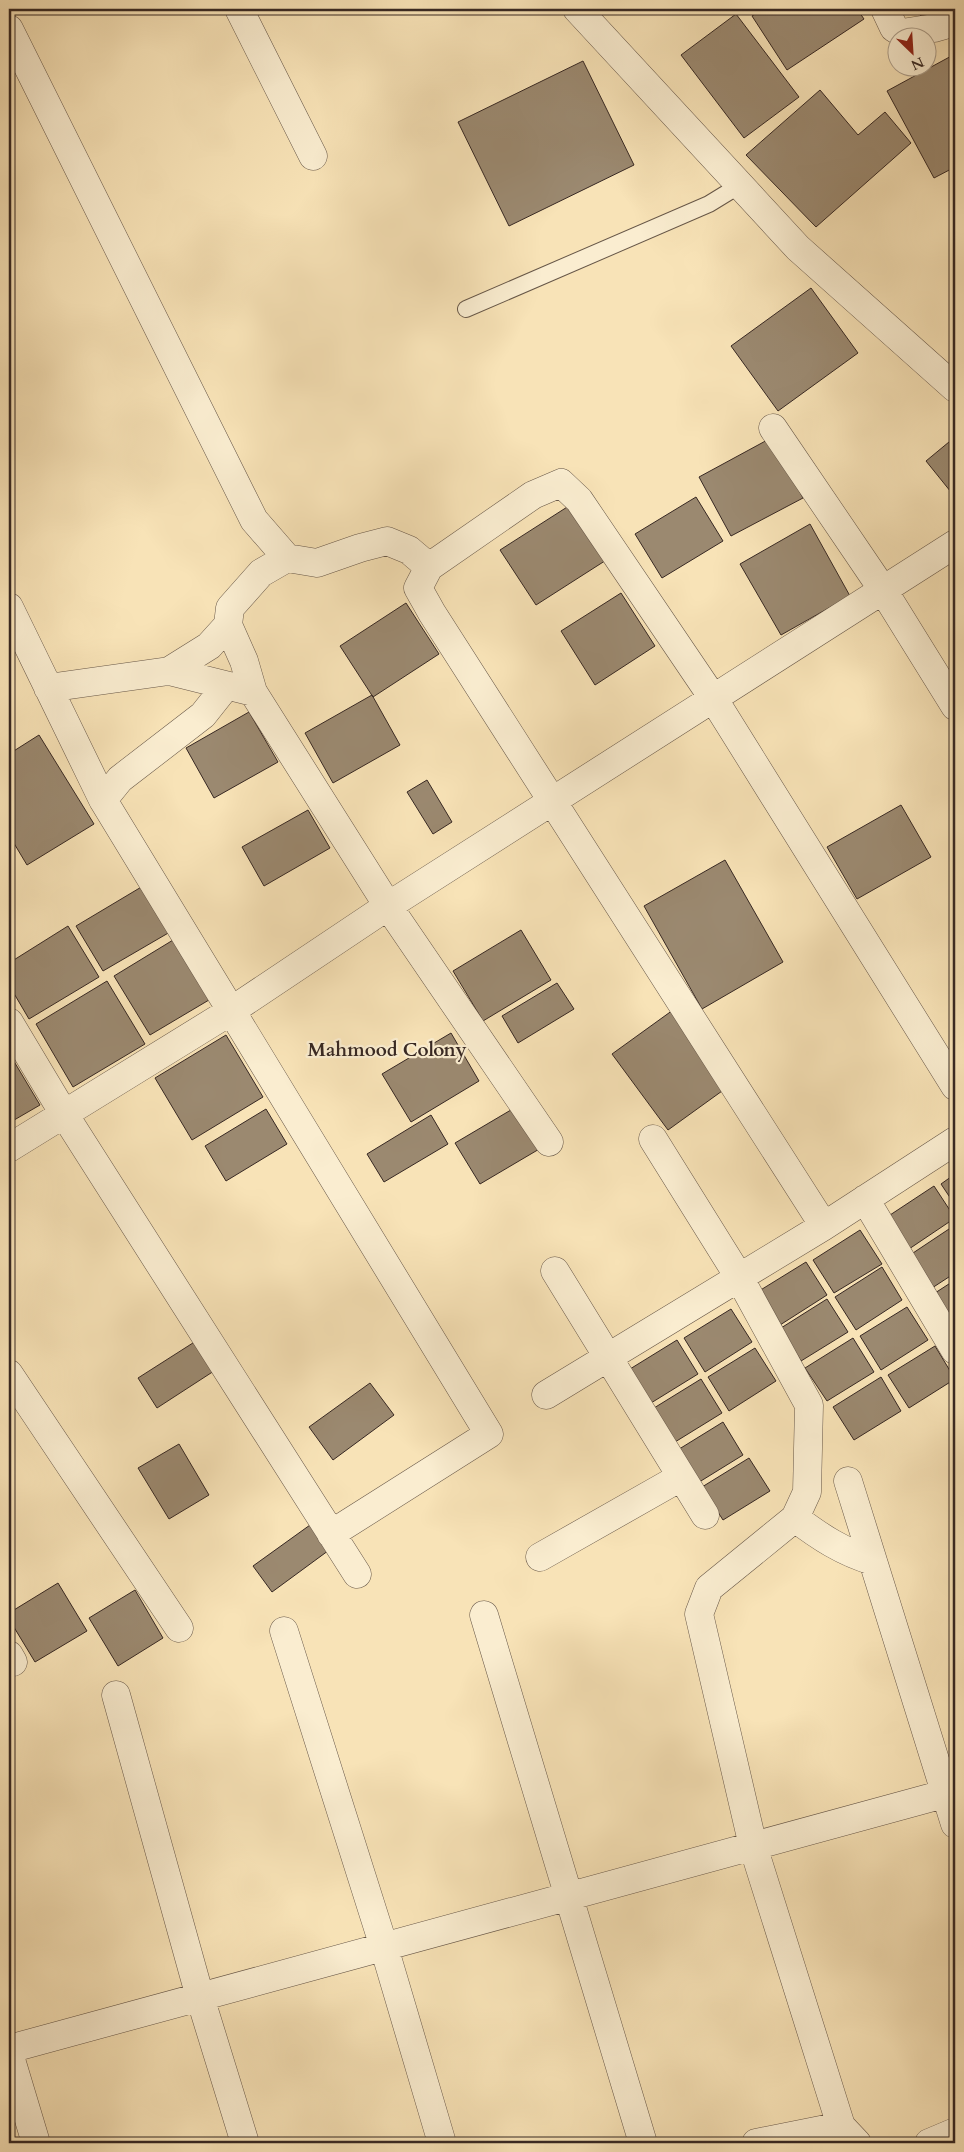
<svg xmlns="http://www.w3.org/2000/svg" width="964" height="2152" viewBox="0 0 964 2152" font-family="Cardo,serif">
	<rect width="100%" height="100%" fill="#f8e3b7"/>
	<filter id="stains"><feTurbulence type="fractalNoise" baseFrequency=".004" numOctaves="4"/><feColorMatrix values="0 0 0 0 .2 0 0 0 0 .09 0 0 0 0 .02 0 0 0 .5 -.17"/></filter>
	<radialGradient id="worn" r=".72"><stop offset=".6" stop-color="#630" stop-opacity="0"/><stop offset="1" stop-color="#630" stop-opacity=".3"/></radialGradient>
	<path fill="#9b8970" stroke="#372823" d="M763,9H857L864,19L787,70L752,16Z
		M918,9H952L923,21Z
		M736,14L799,97L744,138L681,55Z
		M955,54V167L934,178L887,91Z
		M583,61L634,165L509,226L458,122Z
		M820,90L858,135L885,112L911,143L816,227L746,155Z
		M811,288L858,353L778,411L731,346Z
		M955,437V497L926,461Z
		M771,438L803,498L731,536L699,477Z
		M696,497L723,541L662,578L635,534Z
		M575,502L611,557L536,605L500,550Z
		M810,524L850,596L781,635L740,564Z
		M621,593L655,646L595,685L561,631Z
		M406,603L439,654L373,697L340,646Z
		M372,695L400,745L333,783L305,733Z
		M249,712L278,762L214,798L186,748Z
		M39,735L94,824L27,865L9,835V754Z
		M427,780L452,822L433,834L407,792Z
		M901,805L931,857L857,899L827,847Z
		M308,810L330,848L264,886L242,847Z
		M725,860L783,962L702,1009L644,906Z
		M143,886L170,932L103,971L76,926Z
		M68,926L99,977L29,1019L9,985V963Z
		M521,930L551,980L483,1021L453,971Z
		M178,937L214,997L150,1035L114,976Z
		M107,981L145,1044L73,1087L36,1024Z
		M557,983L574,1009L518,1043L502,1016Z
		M673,1010L729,1086L668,1130L612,1054Z
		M451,1033L479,1081L411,1122L382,1074Z
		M226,1035L263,1097L192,1140L155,1078Z
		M9,1053L40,1105L9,1123Z
		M516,1107L541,1148L480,1184L455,1143Z
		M266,1109L287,1144L226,1181L205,1146Z
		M431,1115L448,1144L384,1182L367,1154Z
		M955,1174V1205L941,1184Z
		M934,1186L955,1218L909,1249L887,1217Z
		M955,1225V1273L932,1288L910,1255Z
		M860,1230L882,1264L834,1293L813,1260Z
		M806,1262L827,1295L780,1325L759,1291Z
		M882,1267L902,1300L856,1330L835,1297Z
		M955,1280V1324L935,1293Z
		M827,1299L848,1332L801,1361L781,1328Z
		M907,1307L928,1340L881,1370L860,1336Z
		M731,1309L752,1342L705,1372L684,1338Z
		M853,1338L874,1372L827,1401L805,1368Z
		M677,1340L698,1374L651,1403L630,1369Z
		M196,1341L214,1371L157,1408L138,1378Z
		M935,1346L955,1379L909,1408L888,1375Z
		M755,1348L776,1381L729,1411L708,1377Z
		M881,1377L901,1411L854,1440L833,1407Z
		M701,1379L722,1413L675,1442L654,1408Z
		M370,1383L394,1415L333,1460L309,1427Z
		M723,1422L743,1455L696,1484L676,1451Z
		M179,1444L209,1495L169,1519L138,1468Z
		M749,1458L770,1491L723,1520L702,1487Z
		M317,1520L336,1545L272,1592L253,1566Z
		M58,1583L87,1631L35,1662L9,1619V1613Z
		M135,1590L163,1638L118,1666L89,1618Z"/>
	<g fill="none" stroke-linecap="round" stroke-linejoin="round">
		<defs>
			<path id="service" d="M466,309L709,204L740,185"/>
			<path id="minor" d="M239,9L313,156
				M885,9L894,28L902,33L934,28L955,22
				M9,29L254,520L287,558L317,563L360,548L387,541L409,550L429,567
				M773,428L883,590L955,706
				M287,558L261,573L230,608L228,625L244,661L253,692L388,906L549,1142
				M9,607L103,800L489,1434L331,1534
				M169,671L209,646L228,625
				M48,688L169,671L253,692
				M103,800L120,779L203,715L226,686
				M9,1022L64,1114L357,1574
				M653,1139L739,1277L809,1405L807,1492L795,1518L709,1588L699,1614L753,1846L841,2126L857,2143
				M9,1148L231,1011L388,906L955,544
				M865,1199L955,1350
				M824,1226L432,613L418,588L429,567L533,495L561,483L579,500L713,698L955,1086
				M555,1271L705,1515
				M9,1374L179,1628
				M546,1395L824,1226L955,1141
				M848,1481L955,1824
				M795,1518C820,1537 843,1552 873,1561
				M540,1557L681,1477
				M484,1615L643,2143
				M284,1631L384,1947L442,2143
				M9,1655L13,1662
				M116,1695L200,1997L245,2143
				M9,2049L955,1791
				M9,2053L36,2143
				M756,2143L841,2126
				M929,2143L955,2132"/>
			<path id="tertiary" d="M577,9L798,248L955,388"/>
		</defs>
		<use href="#service" stroke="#675748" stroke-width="18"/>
		<use href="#minor" stroke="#675748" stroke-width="29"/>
		<use href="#tertiary" stroke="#675748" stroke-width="29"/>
		<use href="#service" stroke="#faedd0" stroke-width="16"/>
		<use href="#minor" stroke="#faedd0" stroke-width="28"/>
		<use href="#tertiary" stroke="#faedd0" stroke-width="28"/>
	</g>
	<g text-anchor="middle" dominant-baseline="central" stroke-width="4.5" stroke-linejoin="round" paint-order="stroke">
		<g font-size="19" font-weight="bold" fill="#372823" stroke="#faedd0">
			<text x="387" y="1050">Mahmood Colony</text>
		</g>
	</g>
	<rect width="964" height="2152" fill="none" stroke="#f8e3b7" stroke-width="30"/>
	<rect x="10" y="10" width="944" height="2132" fill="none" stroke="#372823" stroke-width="2.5"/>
	<rect x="15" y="15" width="934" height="2122" fill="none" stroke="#372823"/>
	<g transform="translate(912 52) rotate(155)"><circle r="24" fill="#faedd0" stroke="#ac9e8b"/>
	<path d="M0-4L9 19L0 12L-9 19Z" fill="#8f2418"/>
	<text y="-8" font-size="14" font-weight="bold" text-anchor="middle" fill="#372823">N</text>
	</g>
	<rect width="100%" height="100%" filter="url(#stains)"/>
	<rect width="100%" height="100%" fill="url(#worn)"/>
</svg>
